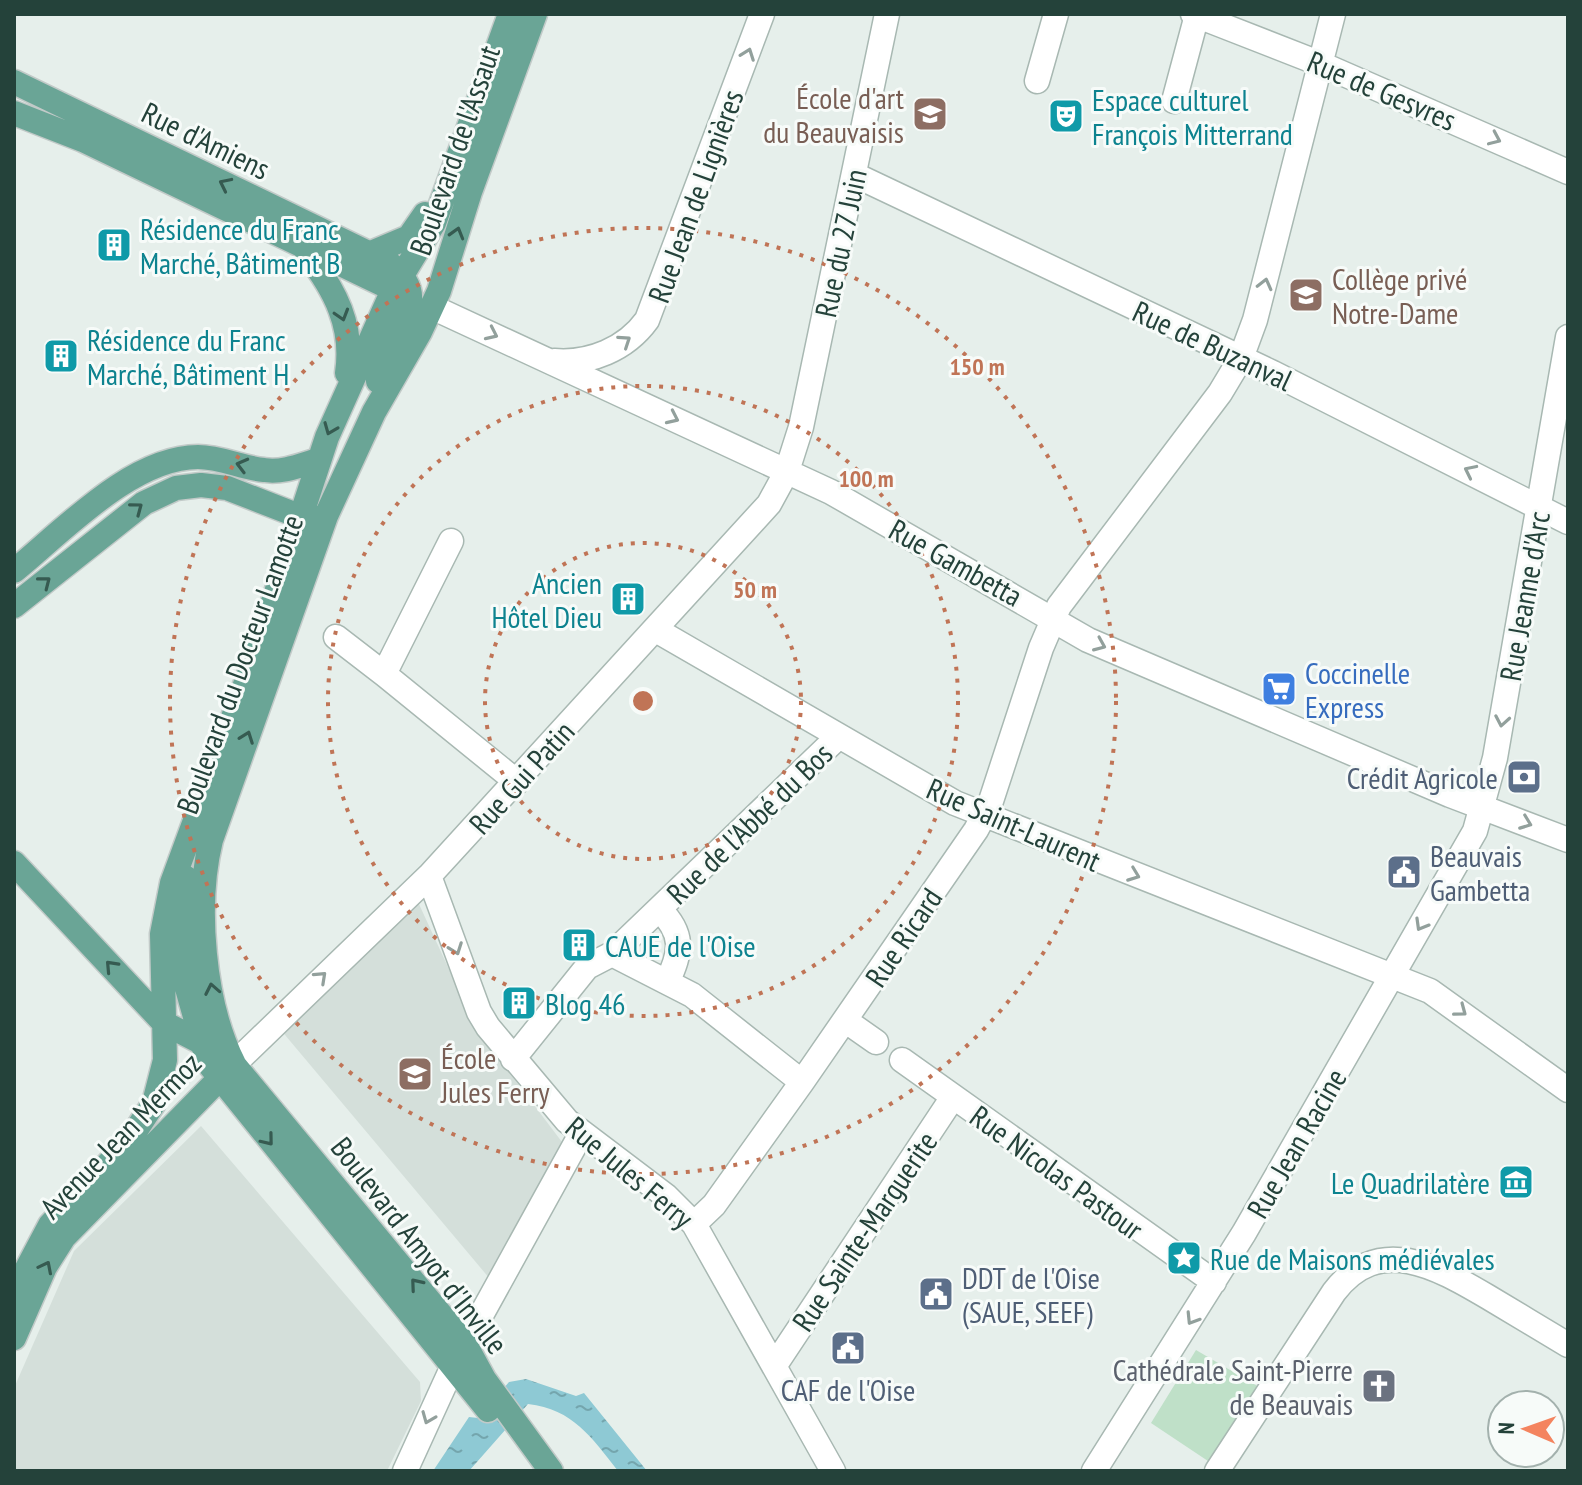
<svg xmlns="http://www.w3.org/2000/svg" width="1582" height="1485" viewBox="0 0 1582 1485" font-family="'PT Sans Narrow',sans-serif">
	<defs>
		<pattern id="water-ripples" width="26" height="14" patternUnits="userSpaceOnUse" patternTransform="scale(2)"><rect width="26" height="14" fill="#8ec9d4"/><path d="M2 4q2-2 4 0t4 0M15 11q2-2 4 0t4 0" fill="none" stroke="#74a5ad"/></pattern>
	</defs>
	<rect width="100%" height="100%" fill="#e6efeb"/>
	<path fill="#d4dfda" d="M418,902L477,1030L562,1142L490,1279L280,1029Z
		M201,1126L420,1382L421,1401L387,1471H14V1388L74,1251Z"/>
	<path fill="#bfe0c8" d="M1196,1350L1259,1387L1211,1463L1151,1423Z"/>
	<path fill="url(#water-ripples)" d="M526,1379L576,1396L584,1393L647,1471H618C592,1438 573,1409 528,1404L469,1471H433L469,1417L478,1418L509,1382Z"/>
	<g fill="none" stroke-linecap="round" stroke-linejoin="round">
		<defs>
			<path id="minor" d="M1193,14L1321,64L1568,172
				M1037,81L1056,14
				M1174,101L1197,15
				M855,175L1273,373L1568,522
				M432,307L831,492L1088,640L1450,795L1568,840
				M554,361C590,364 626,349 647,320L762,14
				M451,541L384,674L517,782
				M656,630L955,803L1430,991L1568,1090
				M336,637L384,674
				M429,876L479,1012L488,1027L567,1121L666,1196L694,1224L833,1471
				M659,909C684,933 682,952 667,982
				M612,954L692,995L802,1082
				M846,1021L876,1042
				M513,1059L587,967L612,954L839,736
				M902,1060L1214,1282
				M234,1064L429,876L769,504L787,471L801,427L887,14
				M694,1224L714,1205L802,1082L976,830L990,804L1041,648L1059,606L1220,393L1241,358L1255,320L1333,14
				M775,1365L953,1097
				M405,1471L453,1366L581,1134
				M1094,1471L1244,1233L1475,831L1495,758L1568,337
				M1217,1471L1334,1292C1379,1233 1437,1267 1488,1297C1515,1313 1541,1329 1568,1345"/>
			<path id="major" d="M14,82L389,263C424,292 409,311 391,345C386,356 383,369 378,381
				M14,113L83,140L407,296
				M371,253L409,237L425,214
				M307,254C335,290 354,326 347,373
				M14,571C63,531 132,457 198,457C221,457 242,468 264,470C283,473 301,465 318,460
				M14,606L144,503L176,488L201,485L227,488L299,516L316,518
				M14,863L164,1023L226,1055L465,1344L484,1379L551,1471
				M186,878L182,915L185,981L208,1063L488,1410
				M234,1064C203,1003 195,905 211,840L326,516L374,412L420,332L439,291L470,192L535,14
				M14,1293L50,1225L127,1144L154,1103L165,1060L162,934L172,883L252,666L327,437L393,290L434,223L510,14
				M14,1338L45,1267L64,1237L229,1069"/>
		</defs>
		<use href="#minor" stroke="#a8b8b2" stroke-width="27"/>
		<use href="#major" stroke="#c2cac8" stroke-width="27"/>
		<use href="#minor" stroke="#fff" stroke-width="24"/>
		<use href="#major" stroke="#6aa596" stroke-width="24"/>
	</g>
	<defs><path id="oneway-chevron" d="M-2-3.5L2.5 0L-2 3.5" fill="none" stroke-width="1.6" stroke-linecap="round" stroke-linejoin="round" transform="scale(2)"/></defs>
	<g stroke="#92a09c">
		<use href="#oneway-chevron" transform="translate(748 54) rotate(-70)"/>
		<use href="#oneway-chevron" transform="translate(1495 139) rotate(24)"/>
		<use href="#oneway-chevron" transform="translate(1265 284) rotate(-76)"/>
		<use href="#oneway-chevron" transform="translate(492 334) rotate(25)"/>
		<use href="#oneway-chevron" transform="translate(625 341) rotate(-34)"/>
		<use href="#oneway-chevron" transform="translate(673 418) rotate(25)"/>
		<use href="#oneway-chevron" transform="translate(1470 471) rotate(-154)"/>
		<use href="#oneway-chevron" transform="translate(1100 645) rotate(23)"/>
		<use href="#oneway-chevron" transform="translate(1502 721) rotate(100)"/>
		<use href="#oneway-chevron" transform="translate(1526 823) rotate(21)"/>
		<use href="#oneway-chevron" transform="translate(1134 875) rotate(21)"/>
		<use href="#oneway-chevron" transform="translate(1421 925) rotate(120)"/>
		<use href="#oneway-chevron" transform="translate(456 949) rotate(70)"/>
		<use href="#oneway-chevron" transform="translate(321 977) rotate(-43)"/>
		<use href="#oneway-chevron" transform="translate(1461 1011) rotate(37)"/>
		<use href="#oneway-chevron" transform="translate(1192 1319) rotate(122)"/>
		<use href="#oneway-chevron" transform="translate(428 1418) rotate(112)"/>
	</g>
	<g stroke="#365b51">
		<use href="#oneway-chevron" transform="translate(225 184) rotate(-154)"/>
		<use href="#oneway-chevron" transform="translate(457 233) rotate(-74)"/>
		<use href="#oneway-chevron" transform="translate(342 315) rotate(73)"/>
		<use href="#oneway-chevron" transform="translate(330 429) rotate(112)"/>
		<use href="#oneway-chevron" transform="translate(242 465) rotate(-165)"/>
		<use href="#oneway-chevron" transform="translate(137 508) rotate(-37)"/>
		<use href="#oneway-chevron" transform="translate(45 582) rotate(-38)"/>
		<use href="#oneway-chevron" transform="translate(247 737) rotate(-70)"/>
		<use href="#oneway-chevron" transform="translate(111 966) rotate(-133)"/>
		<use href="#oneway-chevron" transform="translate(212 989) rotate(-101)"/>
		<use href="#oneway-chevron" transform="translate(268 1140) rotate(51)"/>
		<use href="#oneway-chevron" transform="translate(46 1267) rotate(-63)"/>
		<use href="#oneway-chevron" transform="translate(416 1284) rotate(-130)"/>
	</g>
	<g fill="none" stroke="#c07456" stroke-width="4" stroke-dasharray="4 8">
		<circle cx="643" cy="701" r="158"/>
		<circle cx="643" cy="701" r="315"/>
		<circle cx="643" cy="701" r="473"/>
	</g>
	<defs>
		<symbol id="school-square" viewBox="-11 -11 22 22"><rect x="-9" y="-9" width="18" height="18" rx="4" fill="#8d6e63" stroke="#f7fbf9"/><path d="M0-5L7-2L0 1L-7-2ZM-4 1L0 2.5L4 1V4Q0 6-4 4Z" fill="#fff"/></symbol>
		<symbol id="theatre-square" viewBox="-11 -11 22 22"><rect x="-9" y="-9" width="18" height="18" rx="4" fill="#0f9aa8" stroke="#f7fbf9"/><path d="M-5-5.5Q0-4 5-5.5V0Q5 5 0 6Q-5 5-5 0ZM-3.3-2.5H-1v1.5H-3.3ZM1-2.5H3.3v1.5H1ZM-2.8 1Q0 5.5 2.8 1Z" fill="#fff"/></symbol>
		<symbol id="building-square" viewBox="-11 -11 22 22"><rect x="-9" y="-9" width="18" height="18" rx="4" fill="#0f9aa8" stroke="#f7fbf9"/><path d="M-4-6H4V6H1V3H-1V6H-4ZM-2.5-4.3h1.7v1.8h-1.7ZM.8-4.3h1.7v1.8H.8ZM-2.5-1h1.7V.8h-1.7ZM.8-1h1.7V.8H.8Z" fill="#fff"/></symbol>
		<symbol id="supermarket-square" viewBox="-11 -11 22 22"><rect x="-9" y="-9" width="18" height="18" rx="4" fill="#3f7fe0" stroke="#f7fbf9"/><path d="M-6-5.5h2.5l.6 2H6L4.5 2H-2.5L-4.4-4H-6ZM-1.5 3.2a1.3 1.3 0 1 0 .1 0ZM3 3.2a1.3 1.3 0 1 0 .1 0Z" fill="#fff"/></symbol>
		<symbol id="bank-square" viewBox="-11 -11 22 22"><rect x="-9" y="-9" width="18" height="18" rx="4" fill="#5c6f8a" stroke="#f7fbf9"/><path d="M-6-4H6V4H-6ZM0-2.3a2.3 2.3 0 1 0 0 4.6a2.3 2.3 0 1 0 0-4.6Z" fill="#fff"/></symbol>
		<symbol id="civic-square" viewBox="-11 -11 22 22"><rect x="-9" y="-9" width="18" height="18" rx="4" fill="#5c6f8a" stroke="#f7fbf9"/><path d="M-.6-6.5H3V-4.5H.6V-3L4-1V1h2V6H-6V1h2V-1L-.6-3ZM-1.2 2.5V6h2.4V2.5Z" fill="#fff"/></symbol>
		<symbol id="museum-square" viewBox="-11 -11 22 22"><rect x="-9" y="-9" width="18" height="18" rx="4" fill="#0f9aa8" stroke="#f7fbf9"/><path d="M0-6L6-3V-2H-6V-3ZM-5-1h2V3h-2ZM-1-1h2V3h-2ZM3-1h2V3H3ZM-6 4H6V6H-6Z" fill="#fff"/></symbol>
		<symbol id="sight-square" viewBox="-11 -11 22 22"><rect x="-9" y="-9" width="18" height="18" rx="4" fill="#0f9aa8" stroke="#f7fbf9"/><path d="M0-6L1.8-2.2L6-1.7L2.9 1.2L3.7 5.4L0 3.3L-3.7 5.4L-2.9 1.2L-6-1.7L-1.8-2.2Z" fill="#fff"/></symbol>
		<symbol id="church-square" viewBox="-11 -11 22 22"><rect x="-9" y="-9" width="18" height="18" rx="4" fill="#6b7280" stroke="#f7fbf9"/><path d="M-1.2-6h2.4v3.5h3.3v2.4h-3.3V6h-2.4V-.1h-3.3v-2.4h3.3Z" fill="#fff"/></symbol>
	</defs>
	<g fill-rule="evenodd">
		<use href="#school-square" x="910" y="94" width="40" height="40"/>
		<use href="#theatre-square" x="1046" y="96" width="40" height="40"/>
		<use href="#building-square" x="94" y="225" width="40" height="40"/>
		<use href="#school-square" x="1286" y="275" width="40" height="40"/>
		<use href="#building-square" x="41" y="336" width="40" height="40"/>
		<use href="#building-square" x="608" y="579" width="40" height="40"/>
		<use href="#supermarket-square" x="1259" y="669" width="40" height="40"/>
		<use href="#bank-square" x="1504" y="757" width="40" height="40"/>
		<use href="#civic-square" x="1384" y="852" width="40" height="40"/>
		<use href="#building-square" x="559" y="925" width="40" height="40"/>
		<use href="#building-square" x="499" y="983" width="40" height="40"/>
		<use href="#school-square" x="395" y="1054" width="40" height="40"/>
		<use href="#museum-square" x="1496" y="1162" width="40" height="40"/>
		<use href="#sight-square" x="1164" y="1238" width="40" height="40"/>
		<use href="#civic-square" x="916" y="1274" width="40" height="40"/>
		<use href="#civic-square" x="828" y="1328" width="40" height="40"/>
		<use href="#church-square" x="1359" y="1366" width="40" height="40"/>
	</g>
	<g text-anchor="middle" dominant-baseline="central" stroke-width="6" stroke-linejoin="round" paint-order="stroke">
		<g font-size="30" fill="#24423a" stroke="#f7fbf9">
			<text transform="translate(1382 90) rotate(23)">Rue de Gesvres</text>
			<text transform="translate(206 140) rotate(26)">Rue d'Amiens</text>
			<text transform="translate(454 150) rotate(-71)">Boulevard de l'Assaut</text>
			<text transform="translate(695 196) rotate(-70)">Rue Jean de Lignières</text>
			<text transform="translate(840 243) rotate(-78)">Rue du 27 Juin</text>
			<text transform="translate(1213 345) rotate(25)">Rue de Buzanval</text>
			<text transform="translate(956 562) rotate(29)">Rue Gambetta</text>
			<text transform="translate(1524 596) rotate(-80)">Rue Jeanne d'Arc</text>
			<text transform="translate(239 664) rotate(-70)">Boulevard du Docteur Lamotte</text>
			<text transform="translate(521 777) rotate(-48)">Rue Gui Patin</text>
			<text transform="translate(749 823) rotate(-44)">Rue de l'Abbé du Bos</text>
			<text transform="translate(1014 824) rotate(24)">Rue Saint-Laurent</text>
			<text transform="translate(903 937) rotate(-56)">Rue Ricard</text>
			<text transform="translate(120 1135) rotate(-46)">Avenue Jean Mermoz</text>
			<text transform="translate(1296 1143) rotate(-60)">Rue Jean Racine</text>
			<text transform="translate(630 1172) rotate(40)">Rue Jules Ferry</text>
			<text transform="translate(1057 1172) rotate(36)">Rue Nicolas Pastour</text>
			<text transform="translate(864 1231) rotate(-56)">Rue Sainte-Marguerite</text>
			<text transform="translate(420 1245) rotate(52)">Boulevard Amyot d'Inville</text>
		</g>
		<g font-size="30" fill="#785e54" stroke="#f7fbf9" text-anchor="start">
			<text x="904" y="97" text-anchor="end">École d'art<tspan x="904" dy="34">du Beauvaisis</tspan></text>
			<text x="1332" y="278">Collège privé<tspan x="1332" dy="34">Notre-Dame</tspan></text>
			<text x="441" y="1057">École<tspan x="441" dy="34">Jules Ferry</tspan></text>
		</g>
		<g font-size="30" fill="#0d838f" stroke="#f7fbf9" text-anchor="start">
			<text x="1092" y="99">Espace culturel<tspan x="1092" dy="34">François Mitterrand</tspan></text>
			<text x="140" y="228">Résidence du Franc<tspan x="140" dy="34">Marché, Bâtiment B</tspan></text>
			<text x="87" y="339">Résidence du Franc<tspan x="87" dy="34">Marché, Bâtiment H</tspan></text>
			<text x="602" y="582" text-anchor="end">Ancien<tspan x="602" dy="34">Hôtel Dieu</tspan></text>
			<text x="605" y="945">CAUE de l'Oise</text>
			<text x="545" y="1003">Blog 46</text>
			<text x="1490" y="1182" text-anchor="end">Le Quadrilatère</text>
			<text x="1210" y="1258">Rue de Maisons médiévales</text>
		</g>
		<g font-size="30" fill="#366cbe" stroke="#f7fbf9" text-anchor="start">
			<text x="1305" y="672">Coccinelle<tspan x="1305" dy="34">Express</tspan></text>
		</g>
		<g font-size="30" fill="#4e5e75" stroke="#f7fbf9" text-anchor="start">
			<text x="1498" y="777" text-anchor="end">Crédit Agricole</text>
			<text x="1430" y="855">Beauvais<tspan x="1430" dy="34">Gambetta</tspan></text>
			<text x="962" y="1277">DDT de l'Oise<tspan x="962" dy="34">(SAUE, SEEF)</tspan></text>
			<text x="848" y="1389" text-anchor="middle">CAF de l'Oise</text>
		</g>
		<g font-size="30" fill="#5b616d" stroke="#f7fbf9" text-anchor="end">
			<text x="1353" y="1369">Cathédrale Saint-Pierre<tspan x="1353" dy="34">de Beauvais</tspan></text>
		</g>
	</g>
	<circle cx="643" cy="701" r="12" fill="#c07456" stroke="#f7fbf9" stroke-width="4"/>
	<g font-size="24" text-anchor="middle" font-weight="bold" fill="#c07456" stroke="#f7fbf9" stroke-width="6" stroke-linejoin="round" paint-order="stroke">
		<text x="977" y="375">150 m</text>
		<text x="866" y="487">100 m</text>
		<text x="755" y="598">50 m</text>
	</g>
	<rect width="1582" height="1485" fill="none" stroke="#24423a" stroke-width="32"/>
	<g transform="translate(1526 1429) rotate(272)"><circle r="38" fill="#f7fbf9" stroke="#a3b1ad" stroke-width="2"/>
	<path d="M0-6L14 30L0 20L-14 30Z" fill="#f4845f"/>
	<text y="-12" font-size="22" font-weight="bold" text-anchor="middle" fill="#24423a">N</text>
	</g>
</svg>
